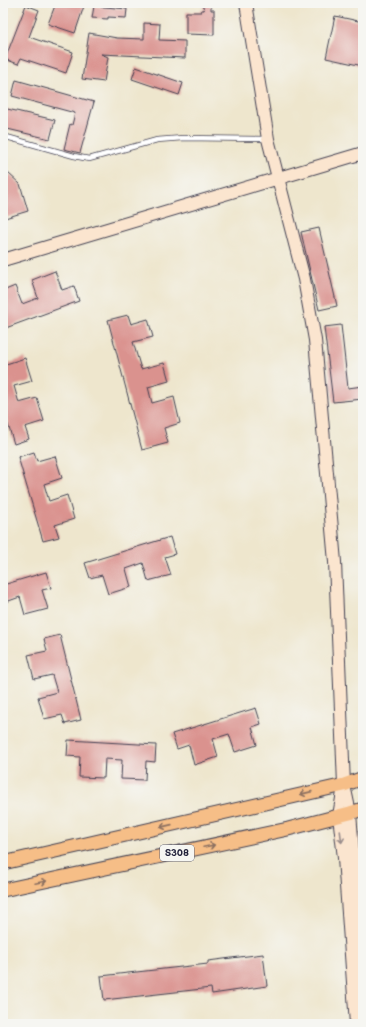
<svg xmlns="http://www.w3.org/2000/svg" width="366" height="1027" viewBox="0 0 366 1027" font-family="'Balsamiq Sans',sans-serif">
	<rect width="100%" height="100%" fill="#f6f6f2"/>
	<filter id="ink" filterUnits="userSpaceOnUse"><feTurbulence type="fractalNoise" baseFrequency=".025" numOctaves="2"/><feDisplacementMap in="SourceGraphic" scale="8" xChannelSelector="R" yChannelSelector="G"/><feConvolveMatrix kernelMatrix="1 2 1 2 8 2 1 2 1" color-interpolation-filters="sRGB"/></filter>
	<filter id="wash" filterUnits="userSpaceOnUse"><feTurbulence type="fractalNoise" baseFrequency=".012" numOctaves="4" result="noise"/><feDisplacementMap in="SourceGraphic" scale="16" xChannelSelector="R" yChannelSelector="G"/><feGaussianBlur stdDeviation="0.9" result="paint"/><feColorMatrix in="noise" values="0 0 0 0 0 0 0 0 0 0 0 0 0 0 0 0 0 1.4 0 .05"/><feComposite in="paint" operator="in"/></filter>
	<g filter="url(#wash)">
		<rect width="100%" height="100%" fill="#eee6cd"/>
		<g id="blocks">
			<path fill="#da928e" d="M56,3H85L75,33L48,24Z
				M202,3H211V10H214V35L186,34V12H201V10H204Z
				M26,5L39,10L29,37L73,52L66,73L21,58L18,64L5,59Z
				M94,6L127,9L126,18L108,17V19L92,18Z
				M335,16L363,22V66L326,58Z
				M144,23L160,24L159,40L185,41V58L101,54L108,57L104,82L82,79L89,33L117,38L144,39Z
				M136,67L183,83L179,95L132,79Z
				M16,80L94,102L80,153L64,149L70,124L72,125L75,113L12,96Z
				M3,108L55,120L50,139L3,128Z
				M8,173L20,184L28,211L5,218L3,212V175Z
				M319,228L337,306L319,310L301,232Z
				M55,271L62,290L74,286L79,301L3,329V291L15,286L22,304L38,298L32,280Z
				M128,315L131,324L148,319L153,337L133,342L141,369L164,363L169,381L148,387L152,403L174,397L180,423L164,428L168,443L142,450L108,320Z
				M341,325L348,388L363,386V399L333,402L324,327Z
				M25,358L32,381L14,386L19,403L37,398L44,421L25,427L29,439L14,444L3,408V365Z
				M34,452L37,461L55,456L62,478L44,484L49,501L67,495L74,519L55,525L59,537L43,541L18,457Z
				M170,537L175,554L165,557L171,575L148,581L143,563L126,569L131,587L108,594L102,575L90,578L85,563Z
				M46,572L51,588L42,590L48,609L25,615L20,597L3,603V585Z
				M60,635L81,720L65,724L62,715L44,719L38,697L57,692L52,675L34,679L28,655L47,651L44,639Z
				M256,708L261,724L252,727L257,745L235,752L229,734L213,739L218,757L194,765L189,745L177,749L172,734Z
				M68,740L156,745L155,762L146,761L145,780L121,779L122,760L105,759L104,778L79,777L80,757L67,756Z
				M263,954L267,986L212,994L211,988L104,1000L101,976L208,964V961Z"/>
		</g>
	</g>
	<g filter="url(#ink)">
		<use href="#blocks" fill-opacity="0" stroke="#413f51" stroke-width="1"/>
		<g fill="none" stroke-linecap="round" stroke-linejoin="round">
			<defs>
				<path id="lane" d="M3,136L74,156L89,159L157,140L183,138L267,139"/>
				<path id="secondary" d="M246,3L268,139L304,279L315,340L335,562L344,785L350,813L363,979
					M3,260L363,153
					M343,792L339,816L344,858L356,1024"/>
				<path id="primary" d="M3,863L344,785L363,778
					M3,890L288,829L350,813L363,809"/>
			</defs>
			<use href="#lane" stroke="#413f51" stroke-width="6"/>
			<use href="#secondary" stroke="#413f51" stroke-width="14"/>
			<use href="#primary" stroke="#413f51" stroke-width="15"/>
			<use href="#lane" stroke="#fff" stroke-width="4.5"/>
			<use href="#secondary" stroke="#fbe5cf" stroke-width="12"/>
			<use href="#primary" stroke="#f6be87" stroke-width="13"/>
		</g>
		<defs><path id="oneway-shaft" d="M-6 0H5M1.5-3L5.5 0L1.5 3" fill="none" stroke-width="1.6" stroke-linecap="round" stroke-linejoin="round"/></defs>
		<g stroke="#8c7061">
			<use href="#oneway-shaft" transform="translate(306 793) rotate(167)"/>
			<use href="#oneway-shaft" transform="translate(166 826) rotate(167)"/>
			<use href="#oneway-shaft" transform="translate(209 846) rotate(-12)"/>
			<use href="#oneway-shaft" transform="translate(41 882) rotate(-12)"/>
		</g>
		<use stroke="#998d8c" href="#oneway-shaft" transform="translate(341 837) rotate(83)"/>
	</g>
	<g text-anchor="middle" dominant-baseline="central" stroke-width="4" stroke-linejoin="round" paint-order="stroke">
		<rect fill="#f6f6f2" stroke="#626272" stroke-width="1" x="160" y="845" width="34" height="16" rx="3"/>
		<g font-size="10" font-weight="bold" fill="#22223b">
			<text x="177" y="853">S308</text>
		</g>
	</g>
	<rect width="366" height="1027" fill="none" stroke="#f6f6f2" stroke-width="16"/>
</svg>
